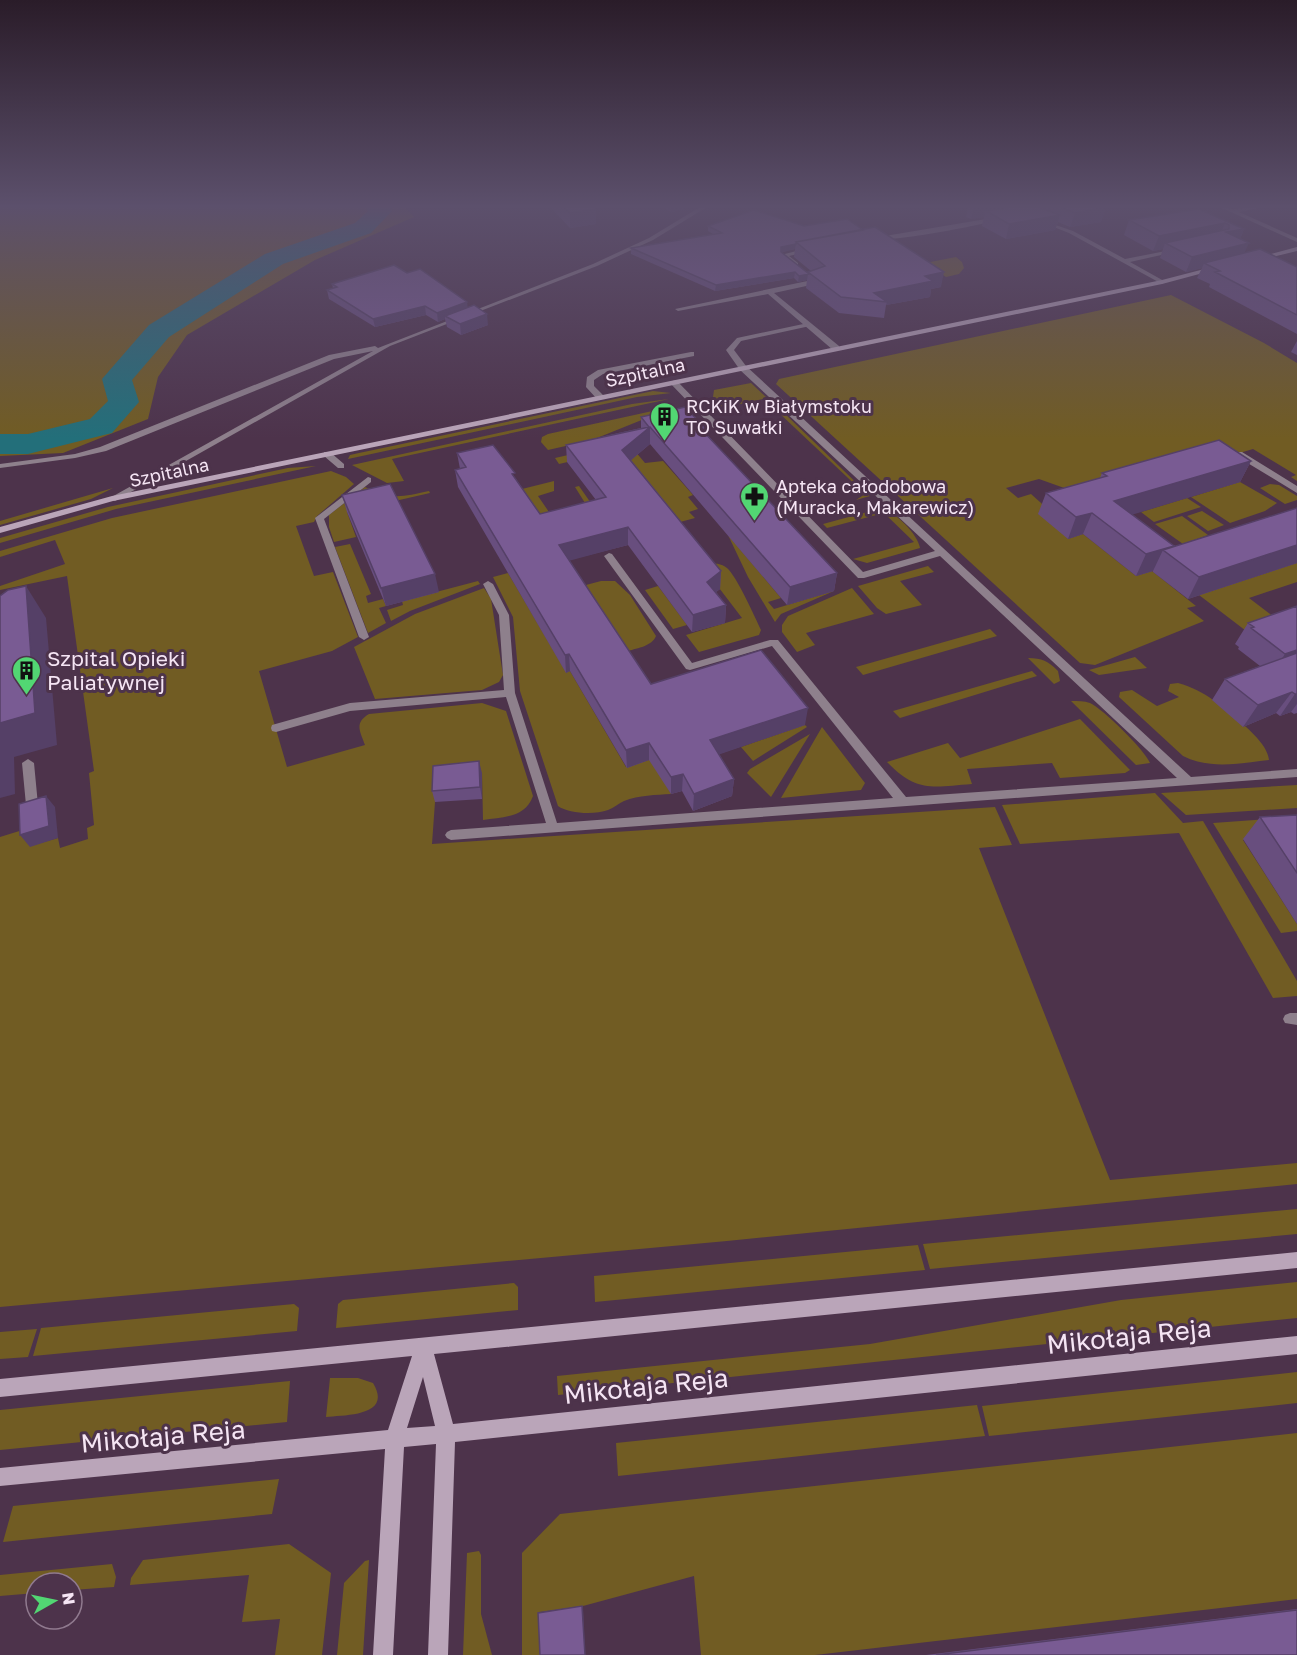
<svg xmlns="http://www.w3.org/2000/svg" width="1297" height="1655" viewBox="0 0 1297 1655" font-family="'Golos Text',sans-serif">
	<rect width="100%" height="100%" fill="#4d334b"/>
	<path fill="#715c23" d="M0,207H405L414,217L315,260L187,335L158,377L148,419L63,453L0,456Z
		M956,257L962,262L964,268L959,274L946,277L925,263Z
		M1171,295L1264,343L1297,363V481L1291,477L1296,475L1253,449L1209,462L1067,489L1039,479L1006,488L1018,498L1031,494L1050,511L1068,539L1083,534L1136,576L1152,571L1196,606L1187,608L1204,621L1095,665L1080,663L776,384L779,379Z
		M751,383L767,398L718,409L712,404L714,390Z
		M653,391L671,393L637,397L348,459L350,455L359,453Z
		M669,399L392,459L404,481L387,483L352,465L632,404Z
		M773,407L782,411L870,496L856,500L865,494L777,411L766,412L763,409Z
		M666,408L669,409L592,440L548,450L541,442L542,437L548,434Z
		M624,438L645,463L663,461L693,495L688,497L698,509L689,512L695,518L669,525L611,452L559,464L555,458L599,448Z
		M316,466L116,509L0,543V538L108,507L288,468Z
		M331,471L346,477L354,484L317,516L314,522L296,526L314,576L333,572L358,637L332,651L259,671L287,767L365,745C360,731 354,723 369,714L482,703L506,711L533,796C525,818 503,817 483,820L482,773L435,802L432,844L995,807L1012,845L979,848L1110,1180L1297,1163V1184L727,1241L0,1307V837L29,828L30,846L58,838L60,848L88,839L87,828L94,825L89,773L94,771L67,576L0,590V586L65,564L55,540L0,557V551L112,518Z
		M554,481V491L538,496L549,512L585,503L575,487L579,486L600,516L549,530L522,489Z
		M1240,482L1277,503L1265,511L1230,523L1191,497Z
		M1270,484L1279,485L1297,496V500L1285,504L1260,488Z
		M365,487C392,500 401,497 429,491L430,493L347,512L356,537L334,542L329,527V515Z
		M113,488L91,499L0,525V521Z
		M1187,498L1201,507L1154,522L1141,512Z
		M882,508C895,512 918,534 920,548L867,563L853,559L914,542L884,513L827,528L823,524Z
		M1202,511L1224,525L1208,531L1187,516Z
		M1182,516L1208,535L1183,544L1155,524Z
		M728,535L781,598L768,602L774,609L834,591L781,614L775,622L748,577Z
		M350,544L371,594L366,596L368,603L383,599L386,606L379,608L386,623L368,633L335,547Z
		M700,563C708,563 720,562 727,568C736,575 756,619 761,630L759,635L699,652L686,635L742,618Z
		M1297,563V582L1249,598L1286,626L1254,637L1199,595Z
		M928,566L934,572L900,581L922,605L886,614L877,608L858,586Z
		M508,573L566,672L570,671L626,767L652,759L671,794C656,795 639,795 624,801C619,803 614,808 608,810C595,815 569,814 558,806L520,691L513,617L493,577Z
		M478,581L480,584L410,611L391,621L387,610L403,605L402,601Z
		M601,581H615L630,595L656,636C652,646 638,648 628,651L586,585Z
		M658,586L687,625L673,629L645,590Z
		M484,588L491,599L503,675L499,682L482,690L375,699L354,647L415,614Z
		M852,588L874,614L806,633L815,645L797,652L782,632V625L788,616Z
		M990,629L997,636L863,675L856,667Z
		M1135,657L1147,668L1099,675L1089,670Z
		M1028,658C1042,658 1048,661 1058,671L1060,681L1054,684Z
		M1032,671L1037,676L900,718L893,711Z
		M1178,683C1206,691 1222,706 1243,726H1245C1255,735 1268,748 1269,760C1240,763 1211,770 1183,756L1119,697L1120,692L1132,690L1157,706L1179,697L1168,691L1170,684Z
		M1071,701C1078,701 1084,701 1090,703C1103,709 1145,750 1150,763L1136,765Z
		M1080,719L1130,770L1125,773L1060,778L1052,763L967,769L972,784C932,787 917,793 887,762L948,743L960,758Z
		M805,725L807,727L753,761L741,747Z
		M822,727L865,783L861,790L781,798Z
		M810,734L771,797L747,773L750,769Z
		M1297,785V808L1186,815L1161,793Z
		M1155,793L1183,823L1203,821L1297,981V996L1273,998L1179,833L1020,844L1002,805Z
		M1297,817L1243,840L1297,924V931L1281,933L1213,823Z
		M1297,1209V1234L930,1269L923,1244Z
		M918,1245L925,1270L595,1302L594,1276Z
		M1297,1282V1318L558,1395L557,1376L870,1344L1121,1300Z
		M514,1283L518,1287V1310L336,1328L338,1304L343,1300Z
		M294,1304L299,1308L297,1331L33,1356L41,1328Z
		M37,1329L28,1357L0,1359V1332Z
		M1297,1372V1403L989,1436L982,1406Z
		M330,1378H358L373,1383C393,1416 346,1415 326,1417Z
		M290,1381L287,1422L0,1450V1410Z
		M977,1405L985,1436L618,1476L616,1443Z
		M1297,1433V1599L815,1655H701L694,1576L583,1606L540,1612L541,1655H522V1553L560,1514Z
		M279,1479L272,1514L3,1542L13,1506Z
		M289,1544L331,1573L322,1655H275L280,1619L242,1622L249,1575L130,1585L131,1578L143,1560Z
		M479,1551L481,1555V1614L492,1655H463L467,1553Z
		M369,1560L363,1655H337L344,1583L365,1561Z
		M112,1564L116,1577L114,1587L72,1590V1583H36V1593L0,1596V1575Z"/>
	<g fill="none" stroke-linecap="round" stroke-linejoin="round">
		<path fill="#236f7a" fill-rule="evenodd" d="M365,207H390L392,211L371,233L283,264L169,337L132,380L139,402L112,433L28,454H0V434H28L90,419L108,401L102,379L149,325L265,254L355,223L368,211Z"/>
		<path fill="#8e808c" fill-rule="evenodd" d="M808,323L811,325L810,326L741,341L734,350L746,366L1191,777L1297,769V777L451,840L447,838L445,835L447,832L451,830L546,823L506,697L350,711L276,732L272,731L271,728L272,725L350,703L504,690L499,615L483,584L488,581L493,584L509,615L515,693L557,823L893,798L772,646L690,670L686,669L604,556L609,553L612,554L692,663L770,640H778L906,797L1177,778L940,556L864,578H858L669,382L676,380L863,572L935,551L740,370L726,350L737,338Z
			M691,352H694V356L603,374L594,380V386L603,395V399H597L586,387L587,377L598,370Z
			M324,452H330L344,464V468H338L324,456Z
			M1236,452H1242L1297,486V493L1236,456Z
			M368,477L371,478V482L324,519L369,637L364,640L359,637L315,518Z
			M1290,1013H1297V1025L1285,1023L1283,1019L1285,1015Z"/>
		<path fill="#8e808c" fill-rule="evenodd" d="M700,207H707L653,240L597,266L390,346L115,501L108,499L373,351L334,359L106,451L75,458L0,468V464L75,454L100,447L329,355L375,346L378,348L593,264L649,238Z
			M1220,207L1233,209L1263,207L1239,212L1297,238V242Z
			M998,217L1000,220C979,225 887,244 873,238Z
			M1041,220L1073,231L1125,259L1176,249L1179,251L1130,262L1164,281L1165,282L1162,284L1069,233L1041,222Z
			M808,248L810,251L789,256L798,263V265H794L781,255Z
			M817,279L820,281V283L774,293L839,346V350H833L768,294L678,311L675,309Z
			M28,759L34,763L38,805L32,809L26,805L22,763Z"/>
		<path fill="#baa5b9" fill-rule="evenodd" d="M1297,247V251L1256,261L1253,259Z
			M1216,266L1218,267V269L1162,284L113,501L0,533V527L112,496L1162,280Z
			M1297,1252V1268L434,1354L453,1424L1297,1336V1354L455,1442L448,1655H428L436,1444L404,1447L393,1655H373L385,1449L0,1486V1468L388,1430L412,1356L0,1397V1379ZM423,1377L435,1426L407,1428Z"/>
	</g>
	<path fill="#684e7e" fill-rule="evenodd" d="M550,207H593L596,209V224L570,228Z
		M662,207H691L671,212Z
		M968,207H1106L1101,222L1070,227L1058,222L1055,230L1006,239L982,226L984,217L971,219L966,217Z
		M1199,209L1244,229L1240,239L1244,253L1297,267V334L1209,287L1210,284L1197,278L1202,268L1186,272L1160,258L1163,249L1153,251L1124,235L1129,220Z
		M754,210L941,287L931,289L930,297L886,305L884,318L839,313L806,288L807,280L798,282L794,278L715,291L631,254V248L713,234L708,231V226ZM795,249L794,257L811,271L808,272V274L781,252Z
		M407,273L467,307L488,325L461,335L447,327L445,319L438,322L426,315L375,327L329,299L327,290L333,288L332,284Z
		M1297,341V355L1291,352Z
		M641,417L705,433L837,573L834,591L787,605L650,444L631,460L721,571L720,589L716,592L726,605L725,623L692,632L628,545L569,560L651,684L805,725L719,754L734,779L732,796L693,811L682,791L671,794L649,760L627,768L570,671L566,673L458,487L455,470L460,469L457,453L516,479L540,514L596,500L567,462L566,445L641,428Z
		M1251,461L1240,482L1132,514L1174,547L1297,508V563L1188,599L1153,572V571L1136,576L1083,534L1068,539L1038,514L1046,493L1100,478L1102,473Z
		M342,495L439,592L386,606L347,512Z
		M1297,606V713L1294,714L1291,712L1280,716L1276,713L1243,727L1212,700L1225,679L1260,666L1238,649L1239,647L1235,644L1248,623Z
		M482,773V799L435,802L432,791Z
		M1297,815V924L1243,839L1260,817Z
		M1297,1609V1655H926Z"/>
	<path fill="#554067" d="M671,207H691L671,212Z
		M974,207H1027L986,211L984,217L971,219Z
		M1106,207L1101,222L1070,227L1075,213Z
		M596,209V224L570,228V213Z
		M1060,215L1055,230L1006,239L1009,224Z
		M1225,223L1219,238L1165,243L1163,249L1153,251L1159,236Z
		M1244,229L1238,244L1226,232Z
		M1249,243L1242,258L1204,263L1202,268L1186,272L1192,257Z
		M796,244L795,249L780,253L781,247Z
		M795,272L794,278L715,291L716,285Z
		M944,272L941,287L931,289L930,297L886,305L887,302L874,293L925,276Z
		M808,274L807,280L798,282L799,276Z
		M467,302L468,310L445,316V319L438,322L437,313Z
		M425,306L426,315L375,327L373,319Z
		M487,314L488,325L461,335L460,324Z
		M650,427V444L623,467L622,450Z
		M1251,461L1240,482L1105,523L1114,501Z
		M1092,513L1083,534L1068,539L1076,517Z
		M628,527V545L561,563L559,545Z
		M1297,545V563L1188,599L1199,577Z
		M1174,546L1163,550L1153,571L1136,576L1146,554Z
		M721,571L720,589L706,600L707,582Z
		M837,573L834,591L787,605L790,587Z
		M435,574L439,592L386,606L381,588Z
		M26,586L46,618L57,745L14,757L15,794L0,798V723Z
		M726,605L725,623L692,632L693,615Z
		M1297,650V666L1271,675L1285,654Z
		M569,654L570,671L566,673L565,655Z
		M1292,692L1276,713L1243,727L1258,705Z
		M1295,694H1297V704L1291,712L1280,716Z
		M808,708L805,725L709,758L710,740Z
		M649,743V760L627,768L626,750Z
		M479,761L482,773V799L480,787Z
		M683,774L682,791L671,794V777Z
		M734,779L732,796L693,811L694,794Z
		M46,796L55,807L58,838L30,847L20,835Z
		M582,1606H583L585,1655Z"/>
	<path fill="#795b93" stroke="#554067" stroke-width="1.5" d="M563,207H593L596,209L570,213Z
		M1011,207H1038L1060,215L1009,224L986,211Z
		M1060,207H1106L1075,213Z
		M1199,209L1244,229L1226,232L1249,243L1192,257L1165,243L1229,229V225L1225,223L1159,236L1129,220Z
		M754,210L804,226L847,219L863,230L796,242V244L781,247V252L809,274L799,276L795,272L716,285L631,248L722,233L708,226Z
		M875,227L944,272L925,276L933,281L874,293L887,302L841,297L808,272L825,266L796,242Z
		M1260,249L1297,267V315L1215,272L1220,271L1204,263Z
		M394,265L407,273L420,269L467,302L437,313L425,306L373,319L327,290L337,287L332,284Z
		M474,305L487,314L460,324L445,316Z
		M685,407L705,428L701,429L837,573L790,587L650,427L622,450L721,571L707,582L726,605L693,615L628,527L559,545L651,684L761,650L808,708L710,740L734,779L694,794L683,774L671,777L649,743L626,750L569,654L565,655L455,470L466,467L457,453L493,445L515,473L512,474L540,514L606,497L566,445L649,427L641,417Z
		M1219,440L1251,461L1114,501L1174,546L1146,554L1092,513L1076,517L1046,493L1107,476L1102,473Z
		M390,484L435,574L381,588L342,495Z
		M1297,508V545L1199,577L1163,550Z
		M26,586L35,713L0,723V596L8,590Z
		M1297,606V650L1285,654L1251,628L1254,627L1248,623Z
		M1297,653V694H1295L1292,692L1258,705L1225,679Z
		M479,761L480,787L432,791L433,766Z
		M46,796L49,826L20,835L19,804Z
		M1297,815V873L1260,817Z
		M582,1606L585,1655H540L538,1613Z
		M1297,1610V1655H936Z"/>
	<linearGradient id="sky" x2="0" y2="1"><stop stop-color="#2a1c29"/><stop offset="0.47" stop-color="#5c506c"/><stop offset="1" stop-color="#5c506c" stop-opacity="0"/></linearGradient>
	<rect width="1297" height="439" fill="url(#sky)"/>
	<defs>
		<symbol id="building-pin" viewBox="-11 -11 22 30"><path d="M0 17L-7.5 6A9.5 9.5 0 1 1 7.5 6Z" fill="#52d673" stroke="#4d334b"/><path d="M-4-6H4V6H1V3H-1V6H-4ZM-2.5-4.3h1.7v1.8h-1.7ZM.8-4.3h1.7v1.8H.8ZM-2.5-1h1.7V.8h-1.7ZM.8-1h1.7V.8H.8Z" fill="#111"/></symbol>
		<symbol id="pharmacy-pin" viewBox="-11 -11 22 30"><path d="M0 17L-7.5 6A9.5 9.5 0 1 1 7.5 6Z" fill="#52d673" stroke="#4d334b"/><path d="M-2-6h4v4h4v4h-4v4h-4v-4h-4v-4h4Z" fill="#111"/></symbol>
	</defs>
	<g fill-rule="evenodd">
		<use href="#building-pin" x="648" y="400" width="33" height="45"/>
		<use href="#pharmacy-pin" x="738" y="480" width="33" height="45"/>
		<use href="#building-pin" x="10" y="654" width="33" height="45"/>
	</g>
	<g text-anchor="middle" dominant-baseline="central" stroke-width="6" stroke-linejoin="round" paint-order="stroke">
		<g font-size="18" fill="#f5e5f4" stroke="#4d334b">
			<text transform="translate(645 372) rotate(-12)">Szpitalna</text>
			<text transform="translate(169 472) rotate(-12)">Szpitalna</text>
		</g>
		<g font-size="18" fill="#f5e5f4" stroke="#4d334b" text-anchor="start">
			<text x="686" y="406">RCKiK w Białymstoku<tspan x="686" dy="21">TO Suwałki</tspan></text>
			<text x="776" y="486">Apteka całodobowa<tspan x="776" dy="21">(Muracka, Makarewicz)</tspan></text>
		</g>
		<g font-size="21" fill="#f5e5f4" stroke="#4d334b" text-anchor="start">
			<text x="47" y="658">Szpital Opieki<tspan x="47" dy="24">Paliatywnej</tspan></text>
		</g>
		<g font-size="26" fill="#f5e5f4" stroke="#4d334b">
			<text transform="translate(1129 1336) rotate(-6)">Mikołaja Reja</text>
			<text transform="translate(646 1386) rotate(-6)">Mikołaja Reja</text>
			<text transform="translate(163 1436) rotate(-5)">Mikołaja Reja</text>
		</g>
	</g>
	<g transform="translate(54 1601) rotate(81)"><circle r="28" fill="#4d334b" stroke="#907a8f" stroke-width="1.5"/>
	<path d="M0-4.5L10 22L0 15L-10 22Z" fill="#52d673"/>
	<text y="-9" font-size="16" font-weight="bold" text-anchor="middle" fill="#f5e5f4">N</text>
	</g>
</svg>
